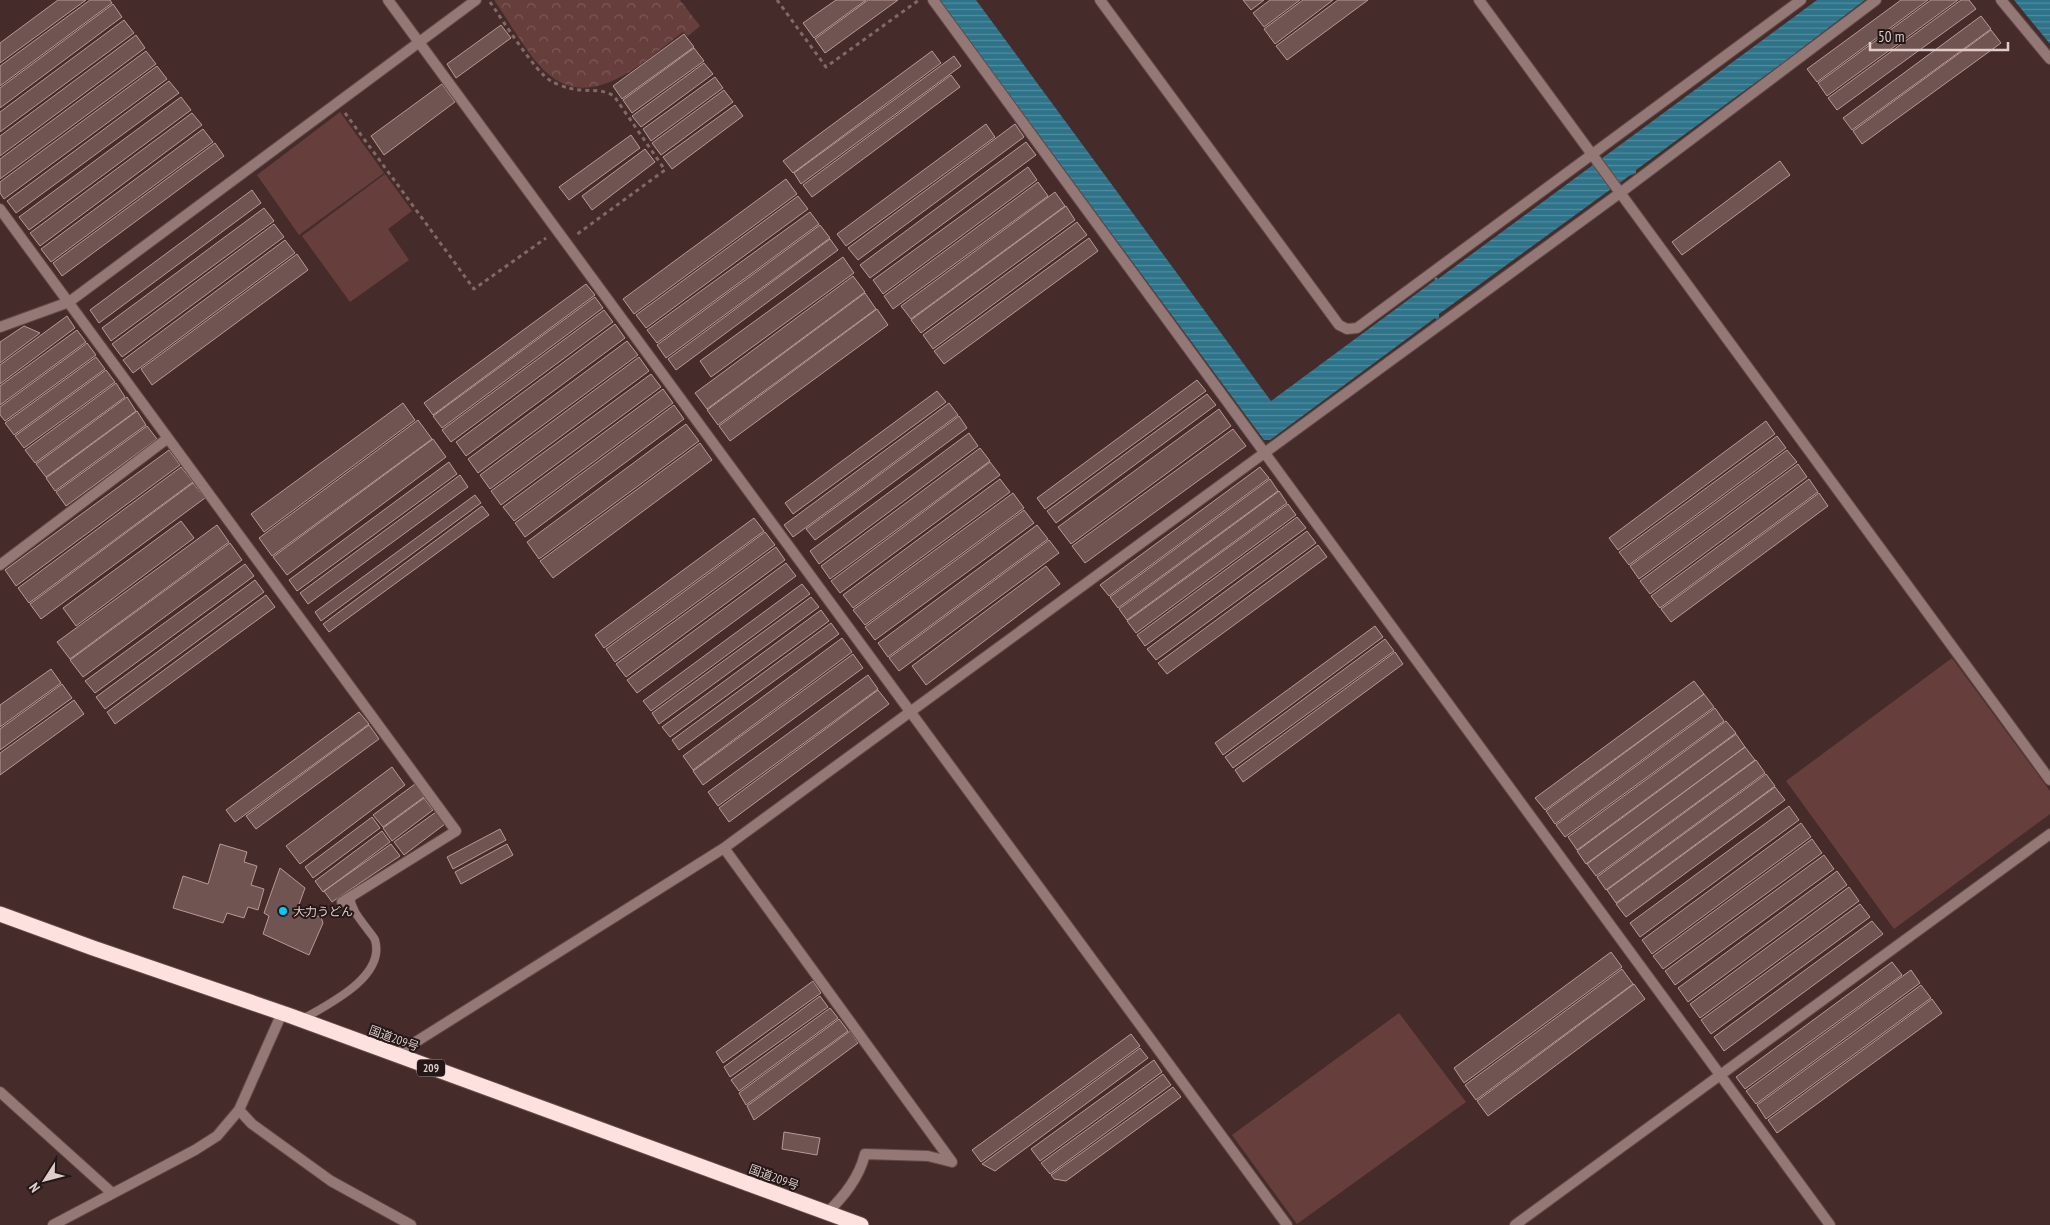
<svg xmlns="http://www.w3.org/2000/svg" width="2050" height="1225" viewBox="0 0 2050 1225" font-family="'PT Sans Narrow','Noto Sans JP',sans-serif">
	<defs>
		<pattern id="park-crowns" width="20" height="18" patternUnits="userSpaceOnUse" patternTransform="scale(1.25)"><rect width="20" height="18" fill="#663f3c"/><path d="M2 6a3 3 0 1 1 6 0M12 15a3 3 0 1 1 6 0" fill="none" stroke="#7b5a57"/></pattern>
		<pattern id="water-rules" width="6" height="5" patternUnits="userSpaceOnUse" patternTransform="scale(1.25)"><rect width="6" height="5" fill="#2d7389"/><path d="M0 2.5h6" fill="none" stroke="#558c9d"/></pattern>
	</defs>
	<rect width="100%" height="100%" fill="#452c2a"/>
	<path fill="#663f3c" d="M340,112L384,173L299,235L257,175Z
		M385,174L412,211L388,229L409,260L350,302L302,236Z
		M1952,658L2050,791V814L1894,929L1786,781Z
		M1399,1013L1466,1102L1297,1224L1232,1135Z"/>
	<path fill="url(#park-crowns)" d="M494,0H680L700,26L688,36L683,32C643,62 587,119 540,66C523,47 509,21 494,0Z"/>
	<path fill="url(#water-rules)" d="M939,0H976L1271,401L1435,280L1434,278L1436,277L1438,279L1817,0H1865L1785,61L1786,62L1782,65L1781,64L1636,170V173L1629,176L1439,314V318L1437,320L1435,318L1270,440H1264Z
		M2014,0H2050V44Z"/>
	<path fill="#705451" stroke="#b79995" d="M58,0H86L0,63V43Z
		M90,0H110L112,3L0,86V66Z
		M836,0H866L814,38L803,23Z
		M868,0H898L825,53L815,39Z
		M1243,0H1264L1251,10Z
		M1270,0H1300L1264,27L1253,13Z
		M1303,0H1333L1275,44L1264,29Z
		M1338,0H1368L1287,60L1276,46Z
		M1901,0H1928L1817,82L1807,69Z
		M1931,0H1958L1827,96L1818,83Z
		M1961,0H1969L1976,9L1837,110L1828,98Z
		M113,4L122,17L0,108V88Z
		M1981,16L1991,29L1852,130L1843,118Z
		M124,20L134,33L0,132V112Z
		M501,25L511,38L456,78L447,64Z
		M1991,30L2001,43L1862,144L1853,131Z
		M684,34L694,47L622,99L613,86Z
		M136,35L145,48L0,156V136Z
		M694,48L704,61L632,113L623,100Z
		M146,51L156,64L0,179V159Z
		M932,51L941,63L793,173L783,161Z
		M954,56L961,66L801,184L794,173Z
		M704,63L713,74L641,127L632,116Z
		M157,66L167,79L4,199L0,193V182Z
		M951,75L960,87L812,197L803,185Z
		M715,77L723,88L651,141L643,129Z
		M169,81L179,93L16,213L7,201Z
		M442,84L455,102L384,155L371,136Z
		M724,90L733,102L661,155L652,143Z
		M181,97L191,110L29,230L19,217Z
		M735,105L743,116L672,169L663,157Z
		M192,113L202,125L40,246L30,233Z
		M986,124L995,137L846,246L837,234Z
		M1015,124L1024,137L858,260L848,248Z
		M203,129L213,142L51,262L41,249Z
		M631,135L640,148L569,200L559,187Z
		M1026,142L1036,155L870,278L860,265Z
		M215,143L224,156L62,276L53,263Z
		M645,149L655,162L592,210L582,196Z
		M1780,161L1790,175L1682,255L1672,242Z
		M1028,167L1037,180L883,294L873,280Z
		M786,179L797,194L634,314L623,299Z
		M1038,182L1048,196L893,309L884,296Z
		M252,190L261,203L99,323L90,310Z
		M1055,192L1065,206L911,319L901,306Z
		M798,196L808,209L646,328L636,315Z
		M1066,206L1075,220L921,333L911,320Z
		M264,208L274,221L111,341L102,328Z
		M810,212L819,224L657,343L647,330Z
		M1077,222L1087,235L933,349L923,335Z
		M274,224L284,237L122,357L112,344Z
		M820,225L830,238L666,358L657,345Z
		M1089,238L1098,251L944,364L934,351Z
		M830,239L838,250L676,370L668,359Z
		M285,240L295,253L133,373L123,360Z
		M297,254L308,270L152,385L141,369Z
		M843,257L854,273L711,377L700,361Z
		M853,276L865,292L707,409L695,393Z
		M586,284L595,295L433,415L424,403Z
		M865,293L876,309L718,425L707,410Z
		M595,297L603,308L442,428L433,416Z
		M877,309L888,325L730,441L719,426Z
		M604,310L613,322L451,442L442,430Z
		M67,316L75,328L0,384V365Z
		M615,324L625,338L466,456L456,442Z
		M24,326L40,333L0,363V342Z
		M77,330L86,342L0,405V386Z
		M627,341L638,355L478,473L468,459Z
		M87,343L96,355L5,421L0,415V407Z
		M96,357L105,369L14,435L5,423Z
		M639,357L649,371L490,489L480,475Z
		M106,370L115,382L24,448L15,436Z
		M651,374L661,387L501,505L491,491Z
		M1197,380L1206,391L1045,509L1037,498Z
		M116,383L125,397L35,463L25,450Z
		M663,389L673,403L514,521L503,507Z
		M937,391L946,402L793,514L785,503Z
		M1207,394L1216,405L1056,523L1047,511Z
		M127,397L136,411L46,477L36,464Z
		M403,403L415,420L264,532L251,514Z
		M949,403L958,415L793,537L784,525Z
		M674,405L684,419L525,537L515,523Z
		M1219,409L1231,426L1071,544L1058,527Z
		M137,411L146,425L55,491L46,478Z
		M959,416L967,428L815,540L806,529Z
		M418,420L432,439L272,556L259,538Z
		M1766,421L1775,434L1618,550L1609,538Z
		M686,424L699,441L539,559L527,542Z
		M147,426L157,439L66,506L56,492Z
		M1233,429L1246,446L1085,563L1072,546Z
		M969,433L978,446L819,564L810,551Z
		M1777,436L1786,448L1629,565L1619,552Z
		M433,439L446,457L287,575L273,557Z
		M700,443L712,460L553,578L540,561Z
		M980,448L990,461L830,579L821,566Z
		M169,450L180,465L16,586L5,570Z
		M1787,450L1797,462L1639,579L1630,566Z
		M449,462L457,474L297,591L289,580Z
		M990,462L1000,475L840,593L831,581Z
		M1798,464L1807,477L1650,594L1640,581Z
		M181,467L193,482L29,603L18,588Z
		M1260,467L1269,478L1109,596L1100,585Z
		M460,475L468,487L308,604L300,593Z
		M1000,479L1010,492L853,608L843,595Z
		M1270,479L1278,491L1118,608L1110,597Z
		M1809,479L1818,492L1660,608L1651,596Z
		M193,483L205,498L41,619L30,604Z
		M1279,491L1287,503L1127,620L1119,609Z
		M1013,493L1024,508L865,625L853,610Z
		M1819,493L1828,506L1671,622L1661,609Z
		M475,495L481,503L321,621L315,612Z
		M1288,504L1296,515L1136,633L1127,621Z
		M482,506L489,515L329,632L323,624Z
		M1024,510L1034,523L875,640L865,627Z
		M1297,517L1306,528L1145,646L1137,635Z
		M754,518L764,531L604,648L595,635Z
		M181,521L194,538L76,626L63,608Z
		M217,525L229,542L70,659L57,642Z
		M1037,525L1048,539L888,657L878,643Z
		M1307,531L1316,543L1156,660L1147,649Z
		M765,532L775,545L615,662L606,649Z
		M1049,540L1059,553L899,671L889,658Z
		M230,543L242,560L83,677L70,660Z
		M1318,545L1327,557L1167,674L1158,663Z
		M776,547L785,560L626,677L616,664Z
		M786,563L796,576L637,693L627,680Z
		M245,564L254,576L95,693L85,681Z
		M1046,566L1060,584L926,685L912,666Z
		M255,580L264,592L105,709L96,697Z
		M802,584L810,594L651,711L643,701Z
		M266,595L275,607L115,724L107,712Z
		M811,597L819,607L659,724L652,713Z
		M821,610L829,621L670,737L662,727Z
		M831,623L839,634L679,750L672,740Z
		M1375,626L1383,637L1223,755L1215,743Z
		M842,638L852,652L693,770L683,756Z
		M1385,639L1394,651L1233,768L1225,757Z
		M1395,652L1403,664L1243,782L1235,770Z
		M853,654L863,668L703,785L693,771Z
		M51,669L61,683L0,727V705Z
		M868,675L878,689L718,806L708,792Z
		M1694,681L1704,694L1545,810L1535,798Z
		M62,684L72,698L0,750V729Z
		M878,690L889,704L729,822L719,808Z
		M1704,694L1714,707L1555,824L1546,811Z
		M74,700L84,714L0,775V753Z
		M1715,708L1724,721L1565,837L1556,825Z
		M359,712L369,724L235,822L226,810Z
		M1726,721L1736,733L1577,850L1568,837Z
		M369,725L379,739L256,829L246,816Z
		M1736,734L1745,747L1586,864L1577,851Z
		M1745,747L1755,760L1596,876L1587,864Z
		M1756,760L1765,773L1606,890L1597,877Z
		M392,767L405,785L300,864L286,846Z
		M1766,774L1775,786L1616,903L1607,890Z
		M415,784L424,797L383,827L373,815Z
		M1775,787L1785,800L1626,917L1616,904Z
		M424,798L433,810L392,841L383,828Z
		M1789,806L1799,820L1640,937L1630,923Z
		M436,812L445,824L404,855L394,842Z
		M372,817L380,828L313,878L305,867Z
		M1801,823L1811,837L1652,954L1642,940Z
		M500,829L506,840L453,869L447,857Z
		M382,831L390,842L323,892L315,881Z
		M1812,839L1822,853L1663,969L1653,956Z
		M220,844L247,852L244,862L257,866L251,885L264,889L258,910L248,907L244,918L227,913L223,923L173,908L183,876L208,884Z
		M391,844L400,856L332,902L324,891Z
		M507,844L513,855L461,884L455,872Z
		M1824,855L1834,869L1675,985L1665,971Z
		M280,868L305,888L297,910L321,917L323,923L309,955L263,934L269,916L264,913Z
		M1837,871L1847,885L1688,1002L1678,988Z
		M1849,887L1859,901L1700,1018L1690,1004Z
		M1860,904L1870,917L1711,1034L1701,1020Z
		M1872,921L1883,934L1724,1051L1714,1037Z
		M1611,952L1622,967L1464,1083L1454,1068Z
		M1892,962L1902,975L1745,1089L1736,1077Z
		M1622,969L1633,984L1476,1100L1465,1085Z
		M1911,970L1920,983L1756,1104L1746,1091Z
		M813,981L821,993L723,1063L716,1052Z
		M1634,984L1645,999L1488,1116L1477,1101Z
		M1921,985L1931,998L1766,1119L1757,1105Z
		M820,996L828,1007L730,1077L724,1067Z
		M1932,999L1942,1013L1777,1133L1768,1120Z
		M830,1008L838,1018L739,1091L731,1080Z
		M839,1019L848,1031L746,1105L739,1093Z
		M850,1031L858,1043L754,1120L747,1106Z
		M1131,1034L1140,1046L981,1162L972,1150Z
		M1140,1048L1148,1058L995,1171L982,1164Z
		M1154,1060L1162,1072L1040,1161L1031,1149Z
		M1163,1074L1171,1085L1050,1174L1041,1163Z
		M1173,1087L1181,1097L1066,1181L1054,1179L1051,1175Z
		M784,1132L820,1138L817,1155L782,1149Z"/>
	<g fill="none" stroke-linecap="round" stroke-linejoin="round">
		<defs>
			<path id="lane" d="M301,1020C327,1005 386,977 375,940C374,937 370,933 368,930C360,919 352,911 350,897"/>
			<path id="street" d="M388,0L1287,1225
				M933,0L1830,1225
				M1100,0L1339,325L1347,329L1357,328L1801,0
				M1479,0L2050,780
				M2001,0L2050,59
				M0,209L456,831L342,902
				M0,327L69,302L476,0
				M0,565L168,438
				M724,848L952,1162
				M282,1013L239,1110L252,1124L331,1181L411,1225
				M395,1055L724,848L1620,193L1876,0
				M0,1092L112,1193
				M827,1213C844,1196 859,1178 865,1154L928,1156L952,1162
				M53,1225L195,1150L217,1136L239,1110
				M1515,1225L2050,834"/>
			<path id="highway" d="M0,914L93,948L288,1015L861,1225"/>
		</defs>
		<use href="#lane" stroke="#614947" stroke-width="9"/>
		<use href="#street" stroke="#614947" stroke-width="12"/>
		<use href="#highway" stroke="#614947" stroke-width="17"/>
		<path stroke="#806a68" stroke-width="3" stroke-dasharray="4 4" stroke-linecap="butt" d="M777,0L826,67L919,0
			M490,2C502,19 535,72 551,81C556,84 564,87 569,88C586,93 599,87 614,96L665,170L576,235
			M345,113L474,289L546,238"/>
		<use href="#lane" stroke="#937875" stroke-width="8"/>
		<use href="#street" stroke="#937875" stroke-width="10"/>
		<use href="#highway" stroke="#fde1de" stroke-width="15"/>
	</g>
	<circle fill="#00cbf8" stroke="#231817" stroke-width="2" cx="283" cy="911" r="5"/>
	<g text-anchor="middle" dominant-baseline="central" stroke-width="4" stroke-linejoin="round" paint-order="stroke">
		<rect fill="#231817" stroke="#a69795" stroke-width="1" x="417" y="1059.5" width="28" height="17" rx="4"/>
		<g font-size="11" font-weight="bold" fill="#decdcb">
			<text x="431" y="1068">209</text>
		</g>
		<g font-size="12" fill="#decdcb" stroke="#231817" text-anchor="start">
			<text x="293" y="911">大力うどん</text>
		</g>
		<g font-size="12" fill="#decdcb" stroke="#231817">
			<text transform="translate(394 1038) rotate(20)">国道209号</text>
			<text transform="translate(774 1177) rotate(20)">国道209号</text>
		</g>
	</g>
	<g transform="translate(45 1180) rotate(234)" stroke="#231817" stroke-width="4" paint-order="stroke">
	<path d="M0-4L9 19L0 12L-9 19Z" fill="#decdcb"/>
	<text y="-8" font-size="14" font-weight="bold" text-anchor="middle" fill="#decdcb">N</text>
	</g>
	<path d="M1870 42v8h138v-8" fill="none" stroke="#decdcb" stroke-width="2.5"/>
	<text x="1878" y="42" font-size="15" fill="#decdcb" stroke="#231817" stroke-width="4" paint-order="stroke">50 m</text>
</svg>
